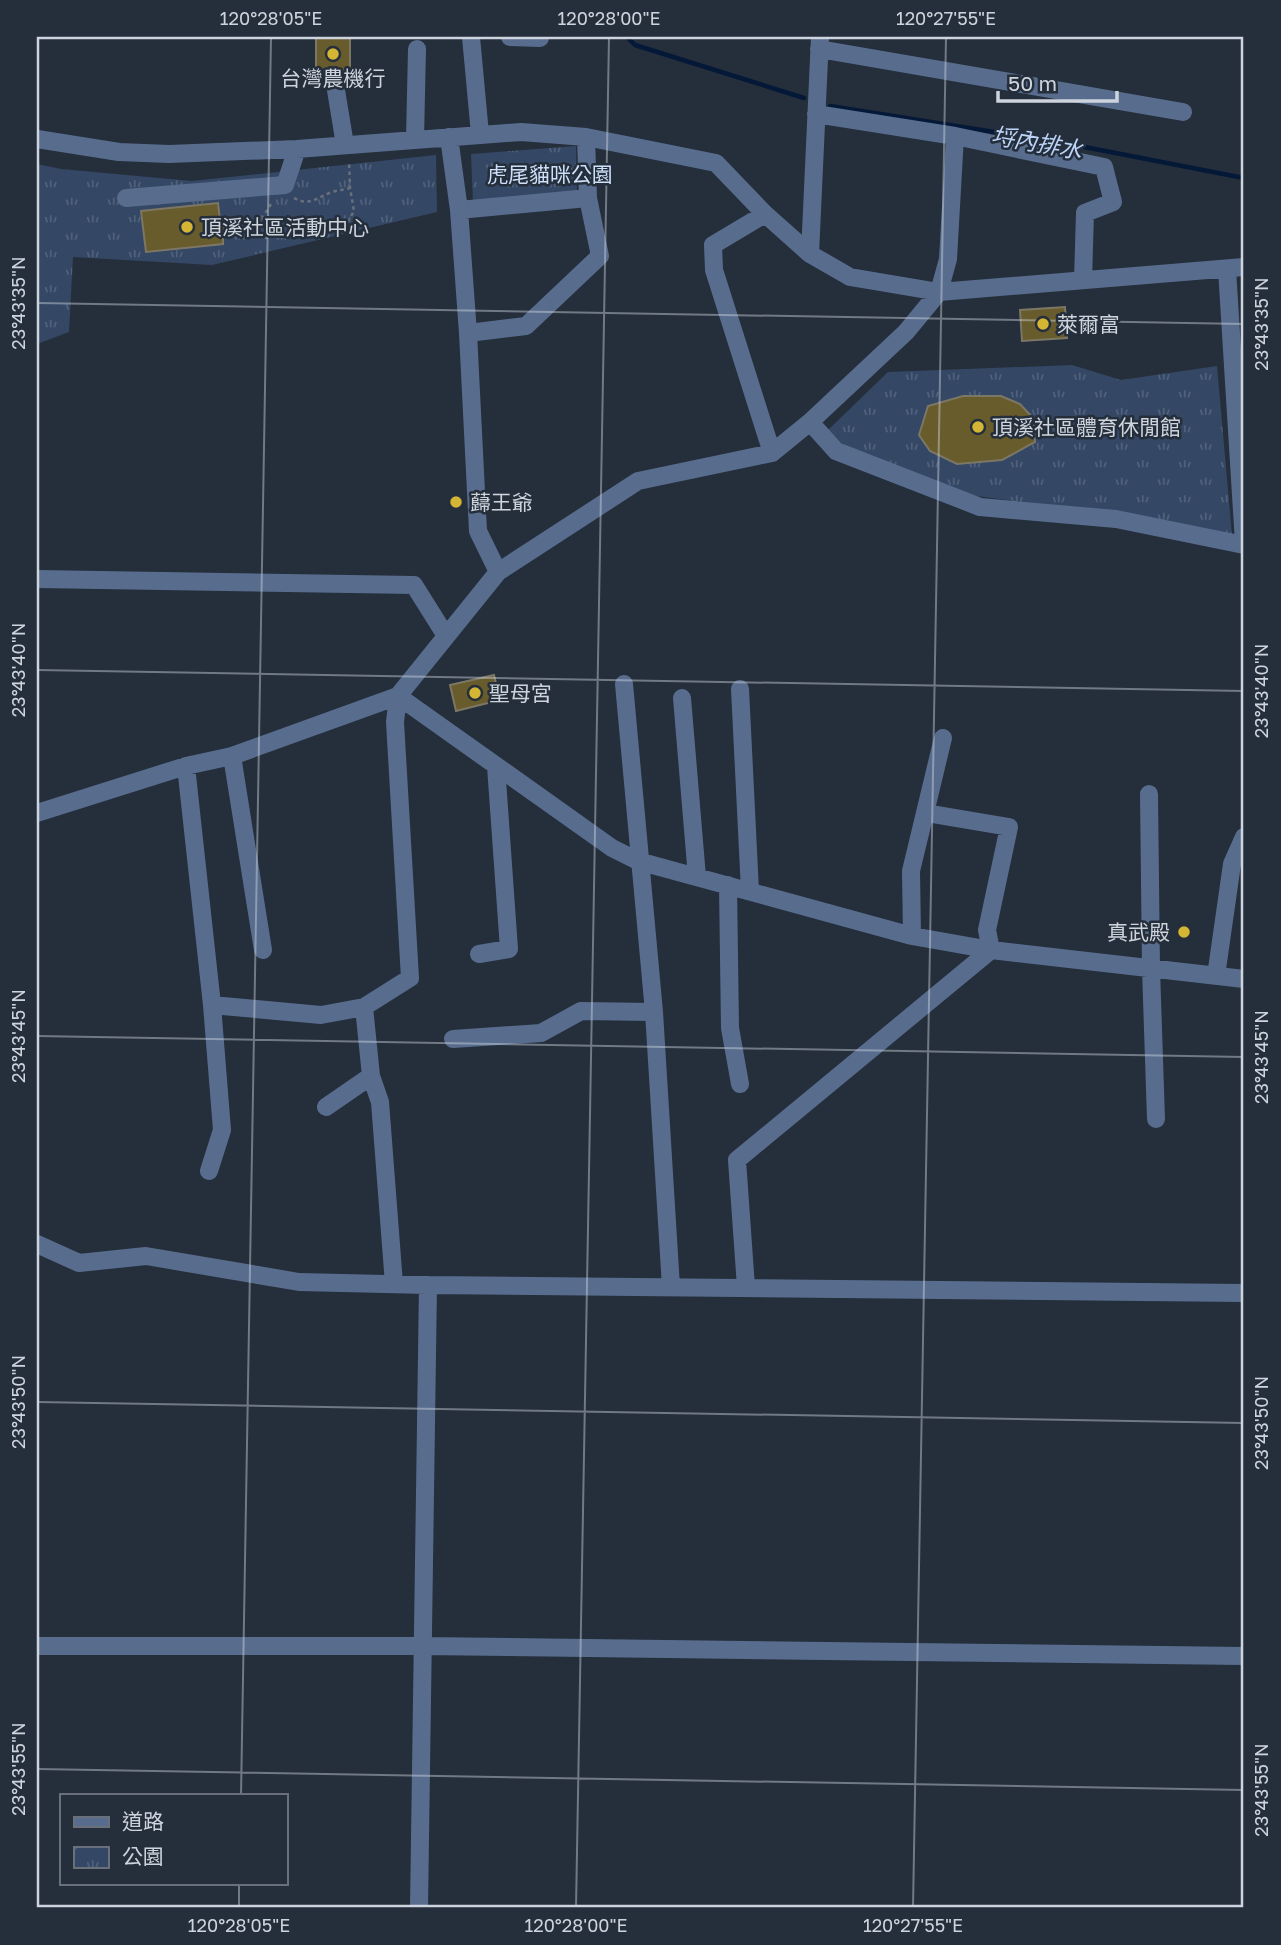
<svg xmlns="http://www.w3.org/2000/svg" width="1281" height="1945" viewBox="0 0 1281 1945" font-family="'Golos Text','Noto Sans TC',sans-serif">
	<defs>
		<pattern id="park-tufts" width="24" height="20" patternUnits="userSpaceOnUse" patternTransform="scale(1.75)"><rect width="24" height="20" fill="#344765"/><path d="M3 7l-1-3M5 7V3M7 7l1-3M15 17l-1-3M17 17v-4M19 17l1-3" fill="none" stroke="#50617b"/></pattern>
	</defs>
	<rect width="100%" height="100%" fill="#252e3b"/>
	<path fill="url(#park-tufts)" d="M576,146L577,198L473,203L471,154Z
		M436,155L437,212L212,265L73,257L69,332L37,344V164L61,169L192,181Z
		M1072,365L1121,380L1217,366L1232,535L1120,515L977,496L847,450L827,431L888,372Z"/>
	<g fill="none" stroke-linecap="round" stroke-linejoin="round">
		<path stroke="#041838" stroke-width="4.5" d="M627,37L635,45L804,98
			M830,106L1064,143L1244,178"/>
	</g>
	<path fill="#695c2c" stroke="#7c7765" stroke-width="2" d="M316,37H350V71H316Z
		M218,203L220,220L231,218L233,235L223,237V244L146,252L141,211Z
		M1065,307L1067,338L1022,341L1020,310Z
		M963,396H1001L1020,404L1033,418L1035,442L1002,460L957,464L930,451L919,435L928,406Z
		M494,675L500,700L456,711L450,685Z"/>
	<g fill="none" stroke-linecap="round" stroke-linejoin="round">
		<path stroke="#68707c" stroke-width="2.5" stroke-dasharray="3.5 3.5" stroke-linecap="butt" d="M294,198C310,207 317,197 332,192C338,190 344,190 350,188
			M271,204L263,217L266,238L349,220L354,211L350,188L349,161"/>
		<path stroke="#586d8e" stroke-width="18" d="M471,37L480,134
			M510,37L540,38
			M819,49L1183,112
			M335,84L345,145
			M955,136L1104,167L1113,202L1085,213L1083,280
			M449,137L459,210L588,198
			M37,139L119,152L169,154L297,149L521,132L586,137L716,163L765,214L810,254L850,277L939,292L1244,267
			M415,139L417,49
			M126,198L285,185L297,149
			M459,210L468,333L478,531L498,572
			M765,214L713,245L714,270L772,453
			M810,254L820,37
			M1227,269L1244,543
			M468,333L526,326L600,256L588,198L586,137
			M810,422L836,451L980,507L1116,519L1244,545
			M37,579L414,585L446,636
			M624,684L654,1012L671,1287
			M740,689L750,891
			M398,696L612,848L638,861L912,936L991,950L1244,979
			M682,698L697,877
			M232,756L263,950
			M186,766L212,1005L321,1015L364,1007L371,1076L380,1102L394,1284
			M1149,794L1151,969L1156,1119
			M37,813L186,766L232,756L398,696
			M728,885L730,1028L740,1084
			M912,936L911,871L943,738
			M479,954L509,949L496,766
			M1216,976L1232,864L1244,837
			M364,1007L410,978L395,722L398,696L498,572L638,481L772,453L810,422L906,332L939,292L948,259L955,136L816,114
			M453,1039L541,1033L581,1011L654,1012
			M326,1107L371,1076
			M209,1171L222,1130L212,1005
			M37,1244L79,1263L146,1256L299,1282L428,1285
			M746,1287L737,1160L991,950L987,930L1009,827L926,813
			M37,1646H422L1244,1656
			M419,1908L428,1285L1244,1293"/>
	</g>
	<path fill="none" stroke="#ced4dd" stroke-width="2" stroke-opacity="0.45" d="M37,303L1244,324M37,670L1244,691M37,1036L1244,1057M37,1402L1244,1423M37,1769L1244,1790M241,1796L271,37M239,1908V1884M576,1908L609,37M913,1908L946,37"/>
	<g fill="#d5b534" stroke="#252e3b" stroke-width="2.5">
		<circle cx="333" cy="54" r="7"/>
		<circle cx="187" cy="227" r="7"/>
		<circle cx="1043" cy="324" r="7"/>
		<circle cx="978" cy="427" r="7"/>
		<circle cx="456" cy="502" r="7"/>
		<circle cx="475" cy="693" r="7"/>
		<circle cx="1184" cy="932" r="7"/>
	</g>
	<g text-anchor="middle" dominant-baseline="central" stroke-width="5" stroke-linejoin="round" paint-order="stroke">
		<g font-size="21" fill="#ced4dd" stroke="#252e3b" text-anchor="start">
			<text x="333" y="78" text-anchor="middle">台灣農機行</text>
			<text x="201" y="227">頂溪社區活動中心</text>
			<text x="1057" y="324">萊爾富</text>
			<text x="992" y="427">頂溪社區體育休閒館</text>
			<text x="470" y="502">蘬王爺</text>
			<text x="489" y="693">聖母宮</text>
			<text x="1170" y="932" text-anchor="end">真武殿</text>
		</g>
		<g font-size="21" fill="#cedff9" stroke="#252e3b">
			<text x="550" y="174">虎尾貓咪公園</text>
		</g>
		<g font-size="23" font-style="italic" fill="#bcd4fa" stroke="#252e3b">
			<text transform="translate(1037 142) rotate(10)">埒內排水</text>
		</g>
	</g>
	<rect width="1281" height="1945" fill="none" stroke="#252e3b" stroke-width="77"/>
	<rect x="60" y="1794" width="228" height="91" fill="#252e3b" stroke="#69707c" stroke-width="2"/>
	<rect x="74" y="1817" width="35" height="10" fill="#586d8e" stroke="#69707c" stroke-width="2"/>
	<text x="122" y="1829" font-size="21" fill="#ced4dd">道路</text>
	<rect x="74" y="1847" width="35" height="21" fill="url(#park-tufts)" stroke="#69707c" stroke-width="2"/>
	<text x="122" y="1864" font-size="21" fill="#ced4dd">公園</text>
	<path d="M998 91v10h119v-10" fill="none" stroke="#ced4dd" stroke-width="3.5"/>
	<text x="1008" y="91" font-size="21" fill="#ced4dd" stroke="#252e3b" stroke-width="5" paint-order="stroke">50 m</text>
	<rect x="38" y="38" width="1204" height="1868" fill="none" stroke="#ced4dd" stroke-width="2.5"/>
	<g font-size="18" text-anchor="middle" fill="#ced4dd">
		<text x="271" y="25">120°28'05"E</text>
		<text x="609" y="25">120°28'00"E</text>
		<text x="946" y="25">120°27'55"E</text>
		<text transform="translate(19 303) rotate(-90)" y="6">23°43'35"N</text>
		<text transform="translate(1262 324) rotate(-90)" y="6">23°43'35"N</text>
		<text transform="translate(19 670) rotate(-90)" y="6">23°43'40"N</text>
		<text transform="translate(1262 691) rotate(-90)" y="6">23°43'40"N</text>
		<text transform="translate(19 1036) rotate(-90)" y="6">23°43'45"N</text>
		<text transform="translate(1262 1057) rotate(-90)" y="6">23°43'45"N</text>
		<text transform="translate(19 1402) rotate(-90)" y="6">23°43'50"N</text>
		<text transform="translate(1262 1423) rotate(-90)" y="6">23°43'50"N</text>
		<text transform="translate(19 1769) rotate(-90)" y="6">23°43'55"N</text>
		<text transform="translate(1262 1790) rotate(-90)" y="6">23°43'55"N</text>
		<text x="239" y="1932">120°28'05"E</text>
		<text x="576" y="1932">120°28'00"E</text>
		<text x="913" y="1932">120°27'55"E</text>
	</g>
</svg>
